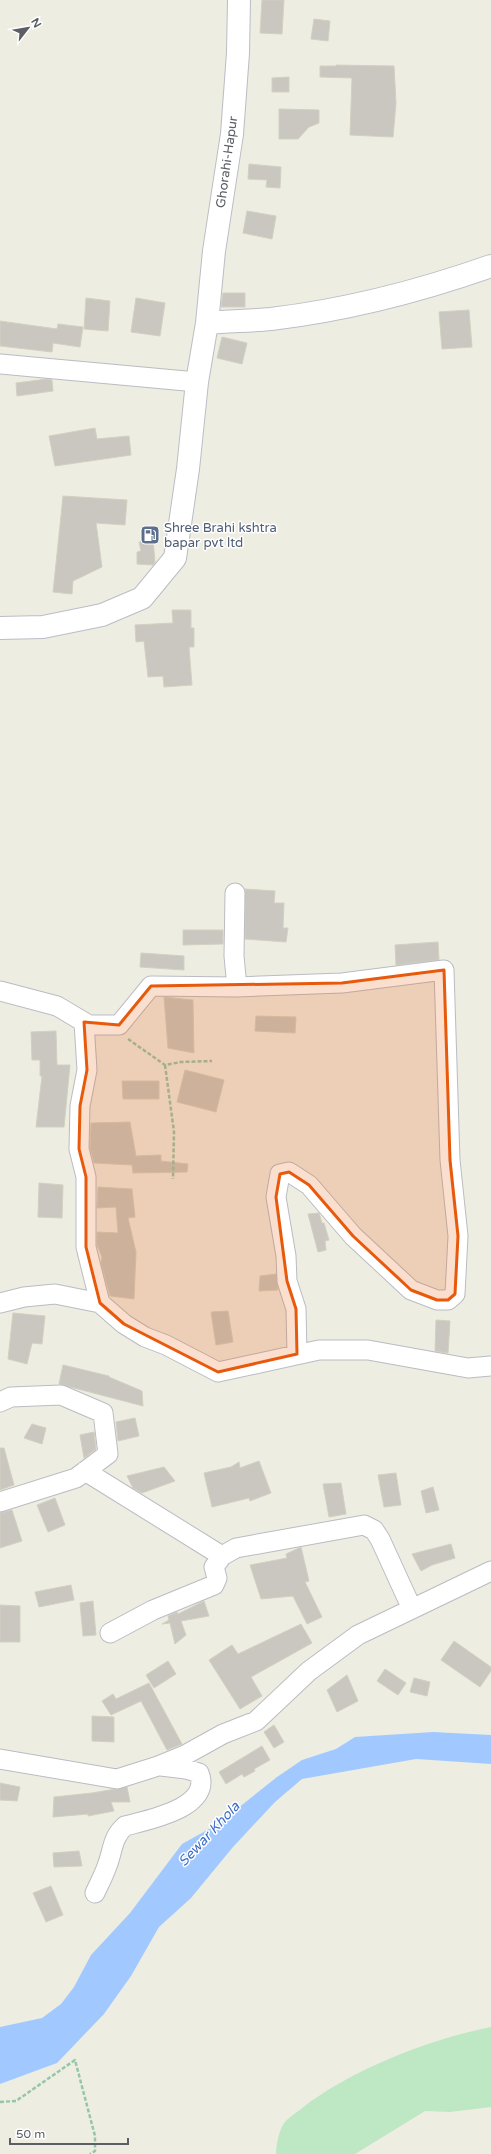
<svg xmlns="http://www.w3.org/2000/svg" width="491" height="2154" viewBox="0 0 491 2154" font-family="'Varela Round',sans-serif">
	<rect width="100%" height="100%" fill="#eeede2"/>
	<path fill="#bee7c4" d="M491,2027V2107L450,2112L425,2111L355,2154H276C276,2146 279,2129 285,2122C289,2117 296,2113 301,2109C350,2070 430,2039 491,2027Z"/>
	<path fill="#a2c9ff" d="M433,1732L491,1735V1764L416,1759L302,1779L275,1802L233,1847L191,1898L159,1927L131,1976L104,2014L57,2063L0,2084V2027L42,2018L61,2004L74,1987L91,1955L130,1913L182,1844L218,1824L277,1777L302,1760L336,1749L355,1737Z"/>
	<path fill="#c9c7c0" stroke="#d3d0c1" d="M262,0H284L282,34L260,33Z
		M314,19L330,21L328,41L311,39Z
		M336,65L394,66L396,103L393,137L350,135L352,78L320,77V66H336Z
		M289,77V92H272V78Z
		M279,109L319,110V123L309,127L298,139H279Z
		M249,164L281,167L280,188L266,187L267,180L248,179Z
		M247,211L276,216L272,239L243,233Z
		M223,293H245V307H221Z
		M86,298L110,301L108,331L84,329Z
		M136,298L165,303L160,336L131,332Z
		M469,310L472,347L442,349L439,312Z
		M0,321L57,329L58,324L83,327L80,347L53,343L52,352L0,346Z
		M222,337L247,343L242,364L217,358Z
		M47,379L52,380L53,391L17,396L16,383Z
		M95,428L97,439L129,436L131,455L55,466L49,436Z
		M63,496L127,500L125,525L96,523L102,567L73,581L72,594L53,592Z
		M153,539L155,562L153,565L137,564V552L141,551L139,542Z
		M172,610H191V628H194V647H189L192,685L164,687L163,676L148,677L144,641L136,642L135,625L173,623Z
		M245,889L275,891L274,903H284L283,928H288L286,942L245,939Z
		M183,930H223V944L183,945Z
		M438,942L439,960L396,965L395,945Z
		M141,953L184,956V970L140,967Z
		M164,997L193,1000L194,1053L168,1048Z
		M256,1016L296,1017L295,1033L255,1031Z
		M56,1031L57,1065H70L64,1127H36L42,1076H40V1060H32L31,1032Z
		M185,1070L224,1080L216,1112L177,1102Z
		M122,1081H159V1099H123Z
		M130,1122L136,1156L161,1155V1161L188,1164L187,1172L133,1173L132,1165L94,1163L90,1148L91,1123Z
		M39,1183L63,1185L62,1218L38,1217Z
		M98,1187L132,1189L135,1217L128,1218L136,1252L134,1299L110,1296L101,1263L102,1257L97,1245V1232L118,1233L116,1207L97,1208Z
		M319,1213L322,1223H324L329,1240L325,1241L326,1250L318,1252L308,1214Z
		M276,1274L278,1290L259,1291L260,1276Z
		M228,1311L233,1342L216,1345L211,1312Z
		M13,1313L45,1316L42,1344L32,1343L27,1364L8,1359Z
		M436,1320L450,1321L448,1353L435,1351Z
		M63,1365L109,1376V1377L142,1391L143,1406L59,1384Z
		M135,1418L139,1436L118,1441L116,1422Z
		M32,1424L46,1428L42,1444L24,1438Z
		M94,1432L96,1449L84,1458L80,1435Z
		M0,1448H4L14,1485L0,1490Z
		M259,1461L271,1493L250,1501L249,1498L212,1507L204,1473L231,1467L239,1462L240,1468Z
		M164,1467L175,1481L142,1493L133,1488L127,1476Z
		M396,1473L401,1505L384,1507L378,1475Z
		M341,1483L346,1514L329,1517L323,1484Z
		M433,1487L439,1510L426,1513L421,1491Z
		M55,1498L65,1525L48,1532L37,1505Z
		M12,1510L22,1541L0,1548V1513Z
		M451,1544L455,1558L432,1565L421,1571L412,1554Z
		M301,1547L309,1581L305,1582L322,1617L307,1624L293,1596L261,1599L250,1565L287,1558L286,1554Z
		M71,1585L74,1600L39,1607L35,1592Z
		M93,1601L96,1635L83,1636L80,1603Z
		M204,1601L209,1616L181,1621L186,1635L175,1644L170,1623L162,1624L169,1620L168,1616L177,1612L178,1614Z
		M0,1605L20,1606V1642H0Z
		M301,1624L312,1643L251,1677L262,1696L240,1709L209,1660L232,1645L238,1654Z
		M454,1641L491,1667V1671L480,1687L441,1660Z
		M168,1661L176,1674L154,1688L146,1675Z
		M385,1669L406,1683L398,1695L377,1681Z
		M347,1675L358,1701L337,1712L327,1690Z
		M414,1678L430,1682L427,1696L410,1692Z
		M149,1683L182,1744L167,1750L141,1701L111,1715L102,1701L113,1694L116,1699Z
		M92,1716L114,1717V1742L92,1741Z
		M274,1725L284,1742L274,1748L264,1732Z
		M262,1746L270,1760L254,1769L255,1771L244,1777L242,1774L226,1784L219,1772Z
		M0,1783L20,1787L17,1801L0,1800Z
		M127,1787L130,1802H111L114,1811L88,1816V1814L53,1817L54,1797L92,1793Z
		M79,1851L82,1866L54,1867L53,1853Z
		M51,1886L63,1915L46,1922L33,1893Z"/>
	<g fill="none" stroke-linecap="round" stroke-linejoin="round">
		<defs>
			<path id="street" d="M0,364L197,382
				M237,987L342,983L444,970L450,1160L458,1236L455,1294L448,1300H437L411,1290L353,1236L309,1185L289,1172L280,1174L276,1197L286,1256L287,1281L296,1309L297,1354
				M0,991L57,1006L89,1025H119L151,986L237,987L234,956L235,893
				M84,1022L87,1070L80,1106L79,1149L86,1177V1247L100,1303
				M0,1303L24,1297L55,1294L100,1303L124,1324L145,1337L166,1345L218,1372L319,1350H368L468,1368L491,1366
				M0,1402L11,1397L61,1395L103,1413L108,1454L76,1478L0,1502
				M85,1471L222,1556
				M110,1633L153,1610L214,1585L217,1578L214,1567L222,1556L236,1548L364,1525L374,1530L380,1539L412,1609
				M0,1759L117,1779L158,1766L185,1755L223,1734L256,1721L309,1671L358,1635L491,1571
				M95,1893C99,1884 104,1875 107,1866C113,1851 112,1837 125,1826C147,1820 213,1808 199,1773L186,1769L161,1766"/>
			<path id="secondary" d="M207,323L214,251L232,134L238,53L239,0
				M0,628L43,627L102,615L142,598L175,558L188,469L197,382L207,323C229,321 250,321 271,319C346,310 420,291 491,266"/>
		</defs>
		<use href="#street" stroke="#babcc2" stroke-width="21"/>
		<use href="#secondary" stroke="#bbbdc5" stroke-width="24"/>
		<path stroke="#95c6aa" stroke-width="2.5" stroke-dasharray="4 2" stroke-linecap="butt" d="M128,1039L165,1065L181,1062L212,1061
			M165,1065L174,1132L173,1179
			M0,2102L16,2101L75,2060L95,2136V2151L90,2154"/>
		<use href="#street" stroke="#fff" stroke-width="19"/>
		<use href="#secondary" stroke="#fff" stroke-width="22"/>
	</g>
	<path fill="#e8590c" fill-opacity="0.2" stroke="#e8590c" stroke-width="3" stroke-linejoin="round" d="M444,970L450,1160L458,1236L455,1294L448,1300H437L411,1290L353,1236L309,1185L289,1172L280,1174L276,1197L287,1281L296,1309L297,1354L218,1372L124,1324L100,1303L86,1247V1177L79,1149L80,1106L87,1070L84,1022L119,1025L151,986L342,983Z"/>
	<defs>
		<symbol id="fuel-square" viewBox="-11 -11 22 22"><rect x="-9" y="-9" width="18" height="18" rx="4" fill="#5c6f8a" stroke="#fff"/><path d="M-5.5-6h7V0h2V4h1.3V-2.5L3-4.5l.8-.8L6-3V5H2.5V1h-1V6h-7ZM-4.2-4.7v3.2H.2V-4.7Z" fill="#fff"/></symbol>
	</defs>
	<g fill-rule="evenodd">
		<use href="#fuel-square" x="139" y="524" width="22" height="22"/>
	</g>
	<g text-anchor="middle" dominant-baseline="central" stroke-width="3" stroke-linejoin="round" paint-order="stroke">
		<g font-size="13" fill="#5b5e64" stroke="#fff">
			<text transform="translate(227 162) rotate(-82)">Ghorahi-Hapur</text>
		</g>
		<g font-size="13" fill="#4e5e75" stroke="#fff" text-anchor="start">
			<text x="164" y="528">Shree Brahi kshtra<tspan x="164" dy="15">bapar pvt ltd</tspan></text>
		</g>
		<g font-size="14" font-style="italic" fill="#3f6ec8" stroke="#fff">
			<text transform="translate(209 1834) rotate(-47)">Sewar Khola</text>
		</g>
	</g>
	<g transform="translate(28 28) rotate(59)" stroke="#ffffff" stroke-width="3" paint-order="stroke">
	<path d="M0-3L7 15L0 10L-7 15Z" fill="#5b5e64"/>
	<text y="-6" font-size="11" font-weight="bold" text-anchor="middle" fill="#5b5e64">N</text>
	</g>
	<path d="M10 2138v6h118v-6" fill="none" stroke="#5b5e64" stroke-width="2"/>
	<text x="16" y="2138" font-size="12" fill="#5b5e64" stroke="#ffffff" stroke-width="3" paint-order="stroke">50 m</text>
</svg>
